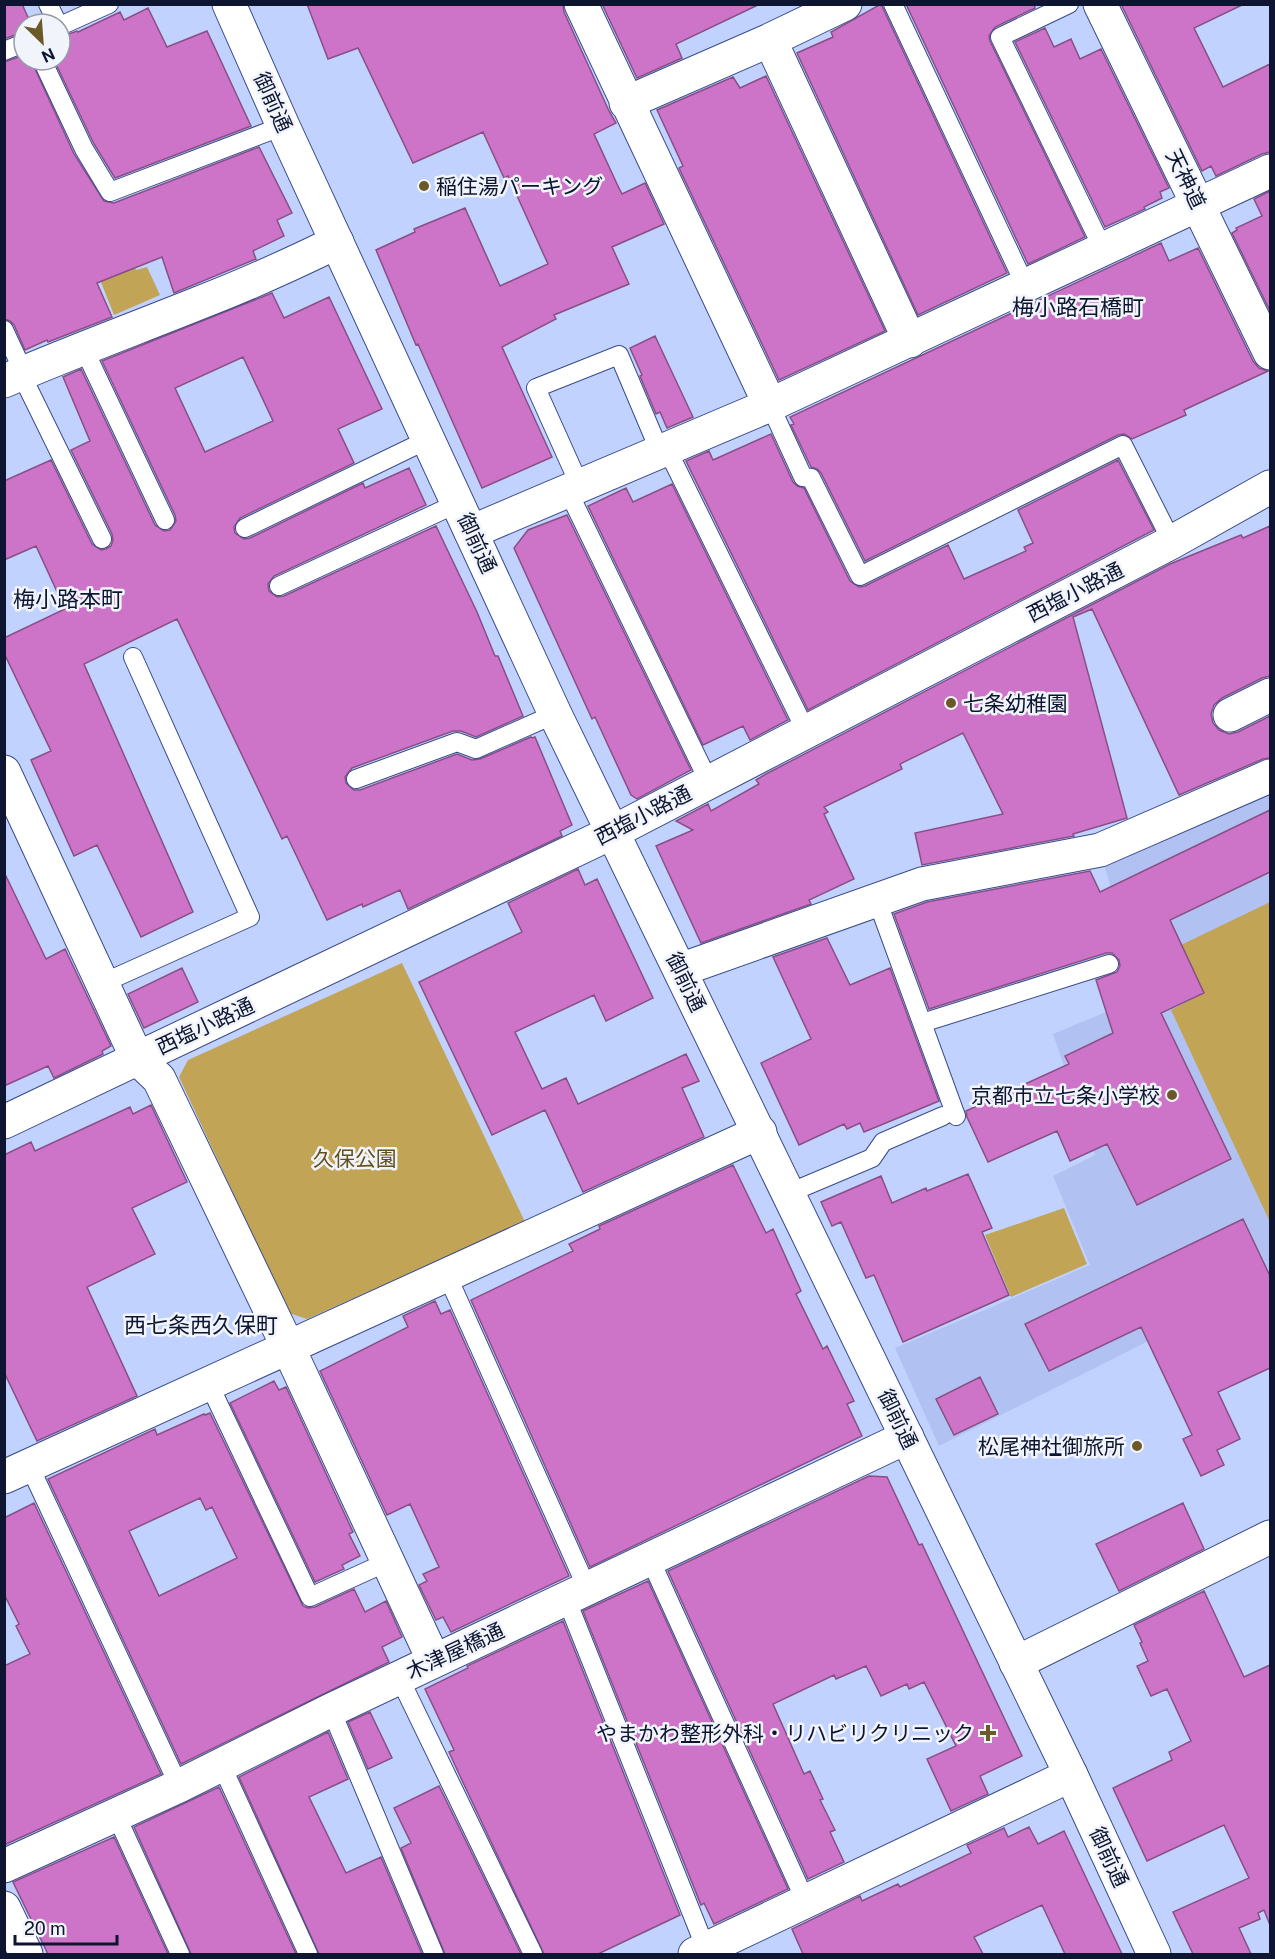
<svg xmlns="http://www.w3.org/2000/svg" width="1275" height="1959" viewBox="0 0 1275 1959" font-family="'Public Sans','Noto Sans JP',sans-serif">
	<rect width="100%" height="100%" fill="#c1d2ff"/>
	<path fill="#b1c2f2" d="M1270,772V1280L939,1446L895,1348L1090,1265L1053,1176L1095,1155L1053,1034L1142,997L1098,843Z"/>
	<path fill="#c1a455" d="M108,205L136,270L147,267L160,295L114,315L76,219Z
		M1270,902V1222L1171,1010L1204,993L1181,945Z
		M402,963L525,1222L307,1319L289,1313L179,1077L188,1060Z
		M1064,1208L1087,1264L1011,1297L985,1235Z"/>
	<path fill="#cd74c8" stroke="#894f85" stroke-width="1.5" fill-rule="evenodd" d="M4,4H22L31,24H24V32L4,39Z
		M307,4H563L564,12L609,111L616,123L594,134L617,184L622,194L645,183L664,224L612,247L629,284L554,315L556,319L502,347L552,457L482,488L418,344L416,345L376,250L415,232L414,229L465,208L500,286L548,264L508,176L504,178L483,132L413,163L358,48L328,59Z
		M602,4H760L676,44L682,58L637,78Z
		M881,4L1007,273L918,315L797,53L833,37L831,32Z
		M906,4H1034L1035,8L995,27L989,36L990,41L1085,237L1028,264Z
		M1121,4H1244L1194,28L1223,87L1270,64V152L1262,154L1216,176L1211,166L1202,171Z
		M148,8L167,47L207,31L251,126L115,178L94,144L54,60H60V37L77,31L78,32L120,12L124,20Z
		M1045,28L1054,47L1071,39L1080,59L1101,49L1169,188L1160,192L1162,198L1144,207L1145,209L1105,227L1015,42Z
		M24,55V60H31L74,154L104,201L114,203L259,147L292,213L277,220L284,236L253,251L256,259L174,293L162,257L97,283L112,317L48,342L47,340L25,350L14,325L10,321L4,319V62Z
		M766,76L885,331L779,380L679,168L683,166L657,110L733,77L740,88Z
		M1270,191V311L1232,233L1237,230L1236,228L1262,216L1254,199Z
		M1161,243L1169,261L1198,248L1253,361L1259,368L1268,371L1184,410L1186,415L1132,439L1124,434L1118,435L865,561L821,473L817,469L811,467L791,425L794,424L790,417Z
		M272,293L284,318L329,297L382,409L338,429L354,463L240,518L234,527L235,533L244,539L250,538L363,483L365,488L409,468L426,505L274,576L268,584L269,591L277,597L284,596L436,526L477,612L495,656H498L523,716L476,737L461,731H453L352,768L345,777L346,783L354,790H360L457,754L472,760L480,759L531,737L532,738L535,737L572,825L560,831L562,836L408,909L400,890L363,907L362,904L327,920L287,836L282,839L177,619L84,664L193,912L141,937L97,845L74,856L31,760L51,751L4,653V638L65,609L36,546L4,560V481L51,460L92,544L101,550L106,549L111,546L113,540L112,534L71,450L90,441L63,377L81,369L155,525L164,531L170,530L176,521L175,515L102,361ZM243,357L273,421L205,452L175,388Z
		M655,336L693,417L667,428L660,412L656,414L640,376L642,375L630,348Z
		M771,434L793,482L797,486L804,488L850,581L859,587L865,586L948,545L964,579L1026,551L1024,547L1033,543L1018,510L1118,460L1154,530L808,710L686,461L709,451L713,460Z
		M672,484L788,720L750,740L743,726L703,745L588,506L626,488L633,502Z
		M567,515L691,770L637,799L631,795L595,717L592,719L514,548L528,530Z
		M1270,526V676L1262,678L1222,698L1214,705L1211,714L1213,723L1219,730L1229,734L1238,732L1270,716V758L1263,759L1179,795L1092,609L1073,617L1127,818L1073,834L1074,836L922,865L915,833L1003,814L963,733L900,764L902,769L824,807L828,812L824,814L854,879L809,900L811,904L701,943L656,846L693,830L676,821L708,804L711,811L759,784L756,780L766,774L1170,564L1241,535L1243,538Z
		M1270,810V872L1170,920L1204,993L1161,1013L1231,1159L1137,1205L1107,1144L1070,1161L1057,1131L988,1162L967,1117L966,1111L1069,1064L1065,1056L1113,1033L1096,980L1117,972L1120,966L1119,960L1112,953H1106L929,1009L894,914L927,902L1090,871L1100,892Z
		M578,869L585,885L597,879L653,998L606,1021L594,995L515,1032L542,1089L566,1078L578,1104L686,1054L699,1081L682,1088L704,1137L583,1192L545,1110L492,1135L419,982L522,932L508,903Z
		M4,872L46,959L65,949L111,1046L102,1051L103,1054L54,1078L48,1066L4,1086Z
		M827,938L850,985L890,968L939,1101L864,1132L860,1123L847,1129L844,1124L799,1145L761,1063L811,1039L773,957Z
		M182,968L198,1002L144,1028L128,994Z
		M151,1105L187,1182L132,1208L155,1254L87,1287L137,1396L37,1441L4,1372V1155L31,1142L35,1151L130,1107L133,1114Z
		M733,1165L766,1233L773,1229L801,1291L796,1294L823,1349L827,1346L854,1401L847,1404L862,1436L590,1567L471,1300L573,1251L569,1244L600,1229L599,1226Z
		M968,1174L992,1228L982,1232L1009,1295L903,1342L874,1275L866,1278L841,1222L832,1226L821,1202L881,1176L892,1203L926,1188L927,1191Z
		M1243,1219L1270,1276V1368L1218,1392L1240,1439L1217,1450L1224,1465L1201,1476L1183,1439L1192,1435L1141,1327L1049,1371L1025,1324Z
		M435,1301L441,1314L450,1310L569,1576L451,1632L443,1617L436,1620L419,1585L427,1581L423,1574L439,1567L410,1504L387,1515L320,1371L408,1327L403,1316Z
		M980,1377L998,1414L954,1435L936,1399Z
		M274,1381L279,1390L286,1387L353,1532L349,1534L360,1556L342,1565L344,1569L315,1582L230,1403Z
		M210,1413L303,1606L308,1608L315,1607L354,1589L365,1612L386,1601L402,1637L382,1647L389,1662L181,1764L48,1479L155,1429L157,1435L204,1414L205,1415ZM200,1498L206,1510L212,1507L237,1558L159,1596L129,1531Z
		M869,1476L887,1477L919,1545L922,1544L1022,1756L980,1776L988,1794L951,1811L927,1759L956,1746L924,1682L909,1689L907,1684L881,1696L866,1666L836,1679L834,1675L773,1704L804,1774L810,1771L823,1799L820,1800L835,1830L830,1832L844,1862L808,1879L668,1571Z
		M34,1503L161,1774L4,1845V1666L30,1654L16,1626L19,1624L4,1594V1518Z
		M1183,1503L1204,1549L1119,1591L1096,1544Z
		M648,1581L788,1889L714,1924L704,1903L701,1905L583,1611Z
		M1204,1591L1244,1677L1270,1665V1925L1264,1910L1258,1913L1260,1919L1239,1928L1251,1954H1193L1173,1912L1249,1878L1224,1825L1147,1861L1113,1788L1172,1760L1169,1752L1191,1741L1167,1689L1151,1696L1137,1666L1148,1661L1140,1643L1142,1642L1134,1625Z
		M563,1621L680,1915L598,1954H544L460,1776L449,1752L454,1750L425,1689L468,1668L467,1666Z
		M370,1712L392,1758L368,1769L348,1722Z
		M328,1732L348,1779L309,1797L346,1873L381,1857L422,1954H319L239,1777Z
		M439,1786L521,1954H445L401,1848L411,1843L394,1808Z
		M219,1787L296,1954H191L134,1827Z
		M1029,1827L1038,1844L1064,1831L1122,1954H1065L1042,1905L974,1937L983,1954H803L792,1929L860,1896L862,1901L898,1884L900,1887L971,1853L967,1845L1004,1828L1008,1837Z
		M114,1837L168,1954H48L13,1882Z"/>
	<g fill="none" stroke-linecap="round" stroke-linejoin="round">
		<defs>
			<path id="lane" d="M48,4L58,24
				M893,4L1026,287
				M1069,4L1000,37L1104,251
				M60,26L109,4
				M4,51L24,43
				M42,60L84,149L110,192L283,126
				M4,330L24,373L26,384L102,539
				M84,349L165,520
				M770,405L803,477L811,478L860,576L1123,445L1172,542
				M667,449L806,731
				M580,486L536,388L619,355L660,452
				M568,491L709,782
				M245,528L429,439
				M279,586L458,503
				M356,779L457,742L476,749L555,714
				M877,900L956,1116
				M103,983L250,917L133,657
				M922,1023L1109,964
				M789,1193L872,1158L883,1142L943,1116
				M447,1275L587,1588
				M209,1384L310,1597L387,1562
				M29,1465L179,1786
				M650,1559L806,1902
				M566,1598L706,1949
				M399,1677L533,1954
				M331,1710L434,1954
				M221,1764L308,1954
				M116,1815L180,1954"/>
			<path id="street" d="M581,4L770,405
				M1100,4L1270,353
				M770,40L910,341
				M626,103L770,40L845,4
				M4,381C69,353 134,329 199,303C246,285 292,264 337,242
				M471,532L770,405L1270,171
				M1230,715L1270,695
				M4,772L137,1058L159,1079L288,1347L434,1661
				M680,970L922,884L1100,850L1270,776
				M4,1122L613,832L1172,542L1270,487
				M4,1477L760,1132
				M1016,1663L1270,1537
				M4,1866L179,1786L331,1710L907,1437
				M4,1908L26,1954
				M695,1954L1071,1775"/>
			<path id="secondary" d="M229,4L283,126L555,714L1071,1775L1154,1954"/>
		</defs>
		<use href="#lane" stroke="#384b8b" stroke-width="20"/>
		<use href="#street" stroke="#384b8b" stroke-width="35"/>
		<use href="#secondary" stroke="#384b8b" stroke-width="35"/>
		<use href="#lane" stroke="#fff" stroke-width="18"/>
		<use href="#street" stroke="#fff" stroke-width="33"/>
		<use href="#secondary" stroke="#fff" stroke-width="33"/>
	</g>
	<g fill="#6c5928" stroke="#f1f4fb" stroke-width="2">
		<circle cx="424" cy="186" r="6"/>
		<circle cx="951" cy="703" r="6"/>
		<circle cx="1172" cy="1095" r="6"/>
		<circle cx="1137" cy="1446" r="6"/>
		<path d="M985 1724h6v6h6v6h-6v6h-6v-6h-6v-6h6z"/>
	</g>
	<g text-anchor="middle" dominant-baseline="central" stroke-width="5" stroke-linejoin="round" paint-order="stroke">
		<g font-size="21" fill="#0d1530" stroke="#f1f4fb">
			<text transform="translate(273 102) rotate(66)">御前通</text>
			<text transform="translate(1186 179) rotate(64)">天神道</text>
			<text transform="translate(477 543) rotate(65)">御前通</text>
			<text transform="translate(1075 592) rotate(-27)">西塩小路通</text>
			<text transform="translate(643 815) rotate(-27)">西塩小路通</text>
			<text transform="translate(686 982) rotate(64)">御前通</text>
			<text transform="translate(205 1026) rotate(-25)">西塩小路通</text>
			<text transform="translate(898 1419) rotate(64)">御前通</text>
			<text transform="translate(455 1651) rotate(-25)">木津屋橋通</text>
			<text transform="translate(1109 1857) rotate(65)">御前通</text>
		</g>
		<g font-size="21" fill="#0d1530" stroke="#f1f4fb" text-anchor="end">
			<text x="436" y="186" text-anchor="start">稲住湯パーキング</text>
			<text x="963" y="703" text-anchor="start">七条幼稚園</text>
			<text x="1160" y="1095">京都市立七条小学校</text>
			<text x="1125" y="1446">松尾神社御旅所</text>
			<text x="974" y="1733">やまかわ整形外科・リハビリクリニック</text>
		</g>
		<g font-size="21" fill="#63501d" stroke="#f1f4fb">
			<text x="355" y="1158">久保公園</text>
		</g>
		<g font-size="22" fill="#0d1530" stroke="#f1f4fb">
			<text x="1078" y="307">梅小路石橋町</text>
			<text x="68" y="599">梅小路本町</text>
			<text x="201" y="1325">西七条西久保町</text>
		</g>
	</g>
	<rect width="1275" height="1959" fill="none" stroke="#0d1530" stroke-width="12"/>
	<g transform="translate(42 42) rotate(155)"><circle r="28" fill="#f1f4fb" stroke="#969baa" stroke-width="1.5"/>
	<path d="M0-4.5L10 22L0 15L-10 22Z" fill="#6c5928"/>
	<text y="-9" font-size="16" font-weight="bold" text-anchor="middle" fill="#0d1530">N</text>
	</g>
	<path d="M15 1935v9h102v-9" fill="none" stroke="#0d1530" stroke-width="3"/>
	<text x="24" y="1935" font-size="18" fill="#0d1530" stroke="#f1f4fb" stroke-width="4.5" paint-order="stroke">20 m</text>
</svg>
